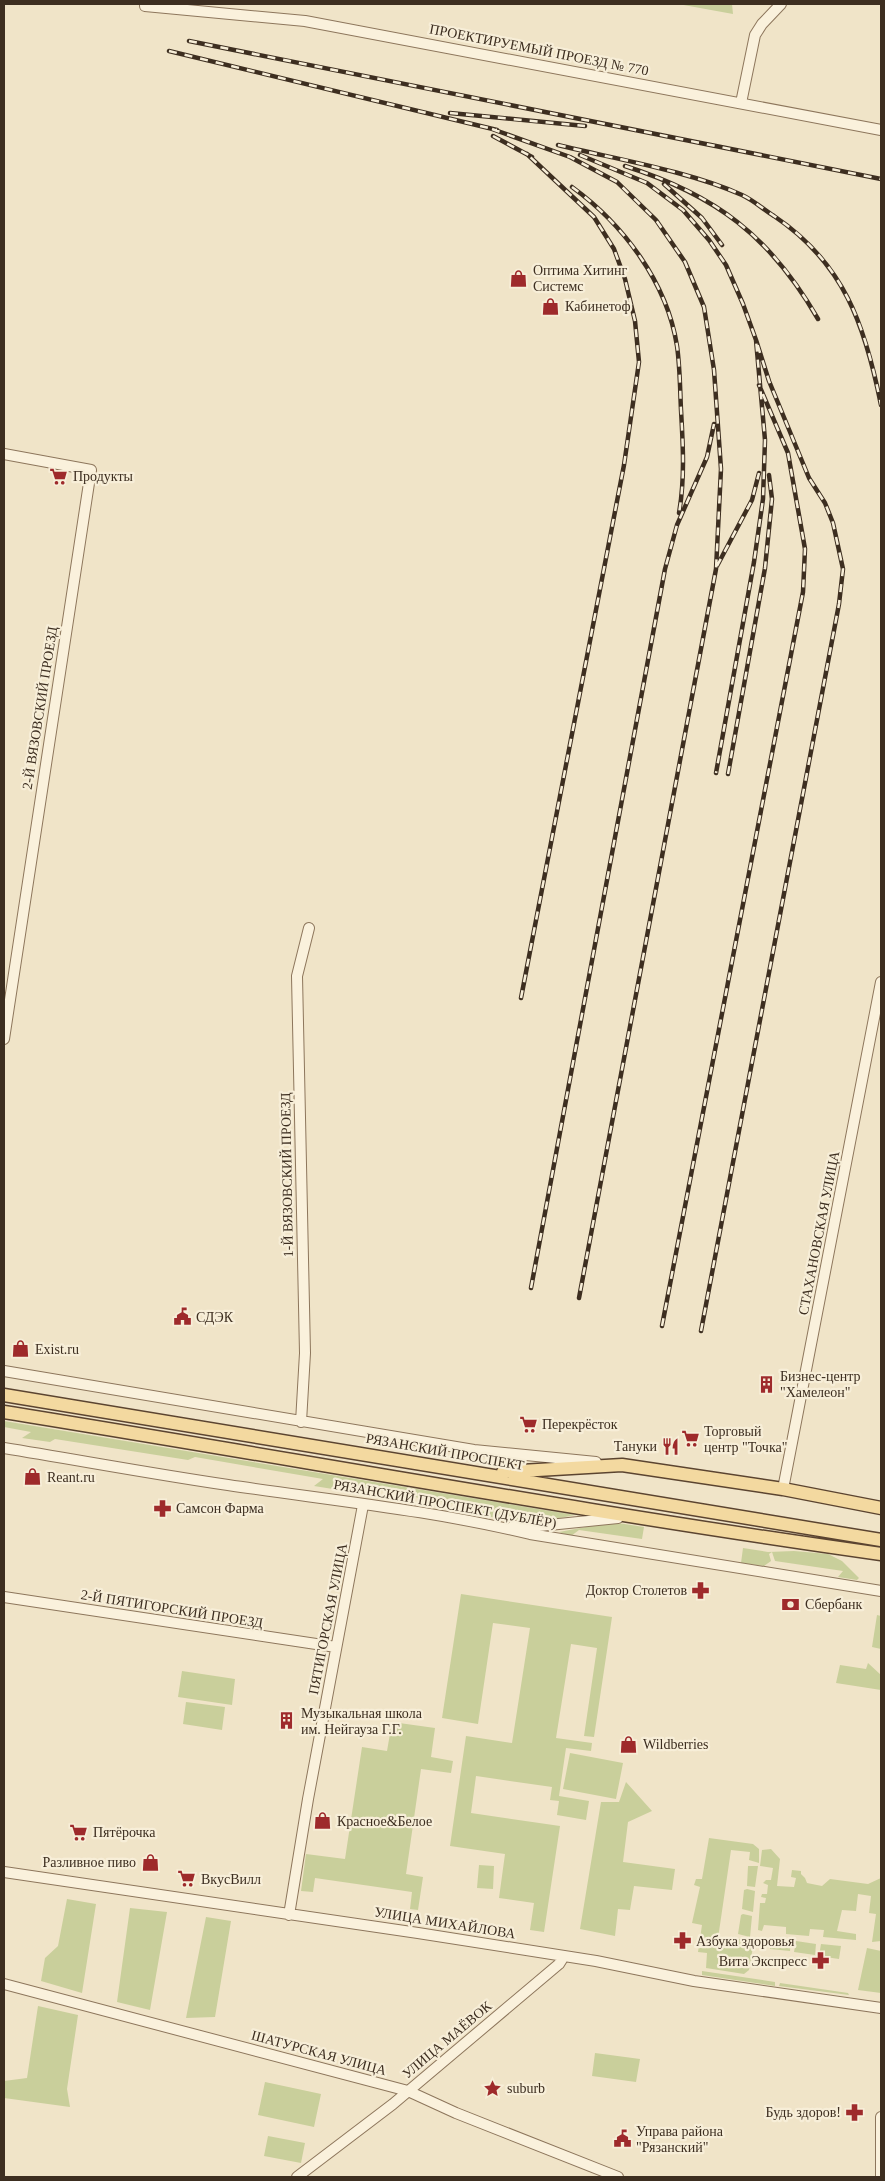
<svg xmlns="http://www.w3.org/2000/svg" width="885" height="2181" viewBox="0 0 885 2181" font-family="Georgia,serif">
	<rect width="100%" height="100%" fill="#f0e4c8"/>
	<path fill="#c9cf9b" d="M678,4H732L733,14Z
		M4,1421L575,1515C538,1523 515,1521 478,1515L486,1510L349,1485L339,1490L314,1486L323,1479L195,1457L188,1460L55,1439L50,1442L22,1438L31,1432L4,1427Z
		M618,1523L644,1527L642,1539L579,1530L571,1536L559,1532L602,1524Z
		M743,1548L768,1552L794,1551L828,1554L842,1561L859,1578L857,1580L838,1577L843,1571L775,1561L772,1552L769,1554L771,1561L764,1566L741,1563Z
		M461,1594L612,1617L594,1737L584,1736L597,1648L571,1644L556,1738L592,1743L591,1751L566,1748L559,1796L589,1801L586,1820L557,1815L559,1801L550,1800L552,1787L476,1776L471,1813L560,1826L544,1932L530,1930L534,1903L499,1898L505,1854L450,1846L466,1736L512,1743L530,1628L493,1623L478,1724L442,1718Z
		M877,1615L881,1616V1649L872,1647Z
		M868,1663L881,1675V1690L836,1683L840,1665L866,1669Z
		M182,1671L235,1679L232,1705L178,1697Z
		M186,1702L225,1707L222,1730L183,1724Z
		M392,1722L435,1728L431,1757L453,1761L451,1773L421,1769L406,1874L423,1877L418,1910L410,1909L412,1892L315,1878L313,1892L301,1891L306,1854L345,1859L362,1747L387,1751Z
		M570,1753L623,1763L616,1799L563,1789Z
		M626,1782L652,1811L628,1822L623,1862L675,1869L672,1890L634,1886L630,1910L618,1909L615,1936L580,1929L601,1802H619Z
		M709,1838L753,1844L759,1849V1863L749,1860L750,1852L731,1850L717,1945L736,1948L739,1939L754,1941L749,1970L744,1974L706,1968L707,1953L698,1952L702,1925L692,1923L700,1887L694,1885L696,1879H702Z
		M771,1849L780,1859L777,1886L794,1887L796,1878L791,1877L792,1870L801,1871V1874L805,1878L807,1883L822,1886L830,1879L868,1884L881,1878V1941L872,1942L876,1914L869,1913L871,1896L858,1894L856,1911L842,1910L837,1931L856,1934V1940L823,1937L824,1930L810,1929L809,1936L786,1934V1927L764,1925L762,1931L758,1930L760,1903H765L766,1898L761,1897L762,1894H767L768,1885L763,1883L766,1880H771L773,1868L760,1866L762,1850Z
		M479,1865L494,1866L493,1889L477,1888Z
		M748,1866H758L755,1887L747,1886Z
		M747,1889L755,1891L753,1912L742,1909L744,1890Z
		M67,1899L96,1904L82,1993L41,1981L45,1958L58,1946Z
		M130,1908L167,1912L150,2010L117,2002Z
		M743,1914L752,1916L750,1937L738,1934L741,1915Z
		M206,1917L231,1921L215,2017L186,2018Z
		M771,1939L791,1941L790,1951L770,1949Z
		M796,1941L816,1944L815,1955L794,1952Z
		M821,1944L841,1946L839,1959L819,1956Z
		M867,1948L881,1951V1993L858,1990Z
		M702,1971L775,1982V1986L702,1975Z
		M780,1983L848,1993L849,1995L779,1986Z
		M38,2006L78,2015L67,2089L70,2107L4,2098V2081L27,2078Z
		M595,2053L640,2059L636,2082L592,2076Z
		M265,2082L321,2094L314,2127L258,2115Z
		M268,2136L305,2143L301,2163L264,2156Z"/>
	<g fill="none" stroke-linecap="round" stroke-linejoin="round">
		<defs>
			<path id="minor" d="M145,4V6L305,21L881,130
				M741,103L755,35L762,24L781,4
				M4,454L91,470L4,1039
				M4,1371L474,1450L596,1462
				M301,1422L305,1353L297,976L309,928
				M4,1448C78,1460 153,1474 228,1485C328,1500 431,1510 530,1534L881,1591
				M783,1489L881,982
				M513,1526H539L618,1518
				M4,1597L336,1647
				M4,1872L418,1933L596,1961L694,1981L881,2008
				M289,1915L308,1799L363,1505
				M4,1984L408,2091L456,2113L618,2177
				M297,2177L393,2104L559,1964L564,1956
				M881,2177V2117"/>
			<path id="major" d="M4,1395L881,1540
				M4,1412C296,1459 588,1513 881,1554
				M503,1472L622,1465L783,1489L881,1508"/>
		</defs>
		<use href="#minor" stroke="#8d765c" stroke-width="12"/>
		<use href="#major" stroke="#5b4430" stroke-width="15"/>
		<use href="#minor" stroke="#faf1dc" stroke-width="10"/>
		<use href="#major" stroke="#f3d9a0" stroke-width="12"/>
		<defs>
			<path id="rail" d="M189,41L881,179
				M169,51L497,130
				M450,113L585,126
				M492,129L570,157L617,182L656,220L685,262L704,307L714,370L721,469L716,569L579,1298
				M493,136L532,157
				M558,145C615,159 689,171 742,195C753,200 763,209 774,216C844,263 865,325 881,405
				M580,155L647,183L683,210L709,240L726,265L743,304L756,340L765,440L763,499L754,562L716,773
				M625,166C716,195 770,236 818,319
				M664,184L702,218L722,245
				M572,187C623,224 667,282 677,346C680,367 680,389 681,410C683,445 685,479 679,513
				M717,566L752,500L759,473
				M728,774L765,568L772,499L769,475
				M521,998L624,465L639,362L635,321L625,279L614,249L594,217L527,154
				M531,1288L665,569L677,525L707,457L714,424
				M662,1326L803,592L805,549L788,453L759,385
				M701,1331L839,604L843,569L833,523L825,503L809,478L769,381L756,340"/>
		</defs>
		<use href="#rail" stroke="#3d2e20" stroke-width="4.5"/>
		<use href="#rail" stroke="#f7eed8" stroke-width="2.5" stroke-dasharray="8" stroke-linecap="butt"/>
	</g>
	<defs>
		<symbol id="shop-bare" viewBox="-9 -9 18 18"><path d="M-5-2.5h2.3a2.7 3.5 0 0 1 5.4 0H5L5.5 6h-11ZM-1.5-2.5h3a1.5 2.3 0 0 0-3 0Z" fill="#9e2a2b" stroke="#f7eed8" stroke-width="2.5" paint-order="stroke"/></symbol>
		<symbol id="supermarket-bare" viewBox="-9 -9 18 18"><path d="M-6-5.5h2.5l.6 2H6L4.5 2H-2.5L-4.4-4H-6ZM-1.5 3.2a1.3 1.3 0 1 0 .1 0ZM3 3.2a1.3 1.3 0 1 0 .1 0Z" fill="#9e2a2b" stroke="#f7eed8" stroke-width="2.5" paint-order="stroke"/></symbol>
		<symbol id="civic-bare" viewBox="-9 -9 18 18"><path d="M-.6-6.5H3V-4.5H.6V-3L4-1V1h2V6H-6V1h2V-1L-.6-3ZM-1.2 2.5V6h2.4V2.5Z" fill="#9e2a2b" stroke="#f7eed8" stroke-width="2.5" paint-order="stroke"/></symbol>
		<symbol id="building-bare" viewBox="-9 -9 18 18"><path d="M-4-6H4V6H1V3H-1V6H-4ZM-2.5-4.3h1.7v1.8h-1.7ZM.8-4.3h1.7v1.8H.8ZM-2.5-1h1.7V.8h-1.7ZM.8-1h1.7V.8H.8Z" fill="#9e2a2b" stroke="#f7eed8" stroke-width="2.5" paint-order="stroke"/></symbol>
		<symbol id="restaurant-bare" viewBox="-9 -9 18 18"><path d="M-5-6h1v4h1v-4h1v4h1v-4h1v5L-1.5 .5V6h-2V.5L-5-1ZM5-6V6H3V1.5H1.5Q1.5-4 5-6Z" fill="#9e2a2b" stroke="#f7eed8" stroke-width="2.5" paint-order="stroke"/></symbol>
		<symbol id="pharmacy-bare" viewBox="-9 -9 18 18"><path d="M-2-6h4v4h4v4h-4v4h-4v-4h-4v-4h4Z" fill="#9e2a2b" stroke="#f7eed8" stroke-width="2.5" paint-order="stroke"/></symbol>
		<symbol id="bank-bare" viewBox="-9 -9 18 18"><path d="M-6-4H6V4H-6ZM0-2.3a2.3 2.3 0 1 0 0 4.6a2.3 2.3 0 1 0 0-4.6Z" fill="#9e2a2b" stroke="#f7eed8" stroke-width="2.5" paint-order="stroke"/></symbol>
		<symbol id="sight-bare" viewBox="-9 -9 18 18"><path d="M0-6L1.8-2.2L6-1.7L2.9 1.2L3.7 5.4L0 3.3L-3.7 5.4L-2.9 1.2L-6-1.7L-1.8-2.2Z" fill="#9e2a2b" stroke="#f7eed8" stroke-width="2.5" paint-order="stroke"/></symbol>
	</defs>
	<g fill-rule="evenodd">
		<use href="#shop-bare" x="506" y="266" width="25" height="25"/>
		<use href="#shop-bare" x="538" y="294" width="25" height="25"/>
		<use href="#supermarket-bare" x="46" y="464" width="25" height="25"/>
		<use href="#civic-bare" x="170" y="1304" width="25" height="25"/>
		<use href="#shop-bare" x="8" y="1336" width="25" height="25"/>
		<use href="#building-bare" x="754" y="1372" width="25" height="25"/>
		<use href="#supermarket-bare" x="516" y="1412" width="25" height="25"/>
		<use href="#supermarket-bare" x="678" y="1426" width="25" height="25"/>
		<use href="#restaurant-bare" x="658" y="1434" width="25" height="25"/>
		<use href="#shop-bare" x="20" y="1464" width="25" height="25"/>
		<use href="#pharmacy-bare" x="150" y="1496" width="25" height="25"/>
		<use href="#pharmacy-bare" x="688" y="1578" width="25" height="25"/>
		<use href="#bank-bare" x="778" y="1592" width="25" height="25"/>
		<use href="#building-bare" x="274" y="1708" width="25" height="25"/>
		<use href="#shop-bare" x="616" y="1732" width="25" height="25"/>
		<use href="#shop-bare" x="310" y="1808" width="25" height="25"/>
		<use href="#supermarket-bare" x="66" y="1820" width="25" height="25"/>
		<use href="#shop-bare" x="138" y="1850" width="25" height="25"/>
		<use href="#supermarket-bare" x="174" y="1866" width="25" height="25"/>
		<use href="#pharmacy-bare" x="670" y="1928" width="25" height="25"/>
		<use href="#pharmacy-bare" x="808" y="1948" width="25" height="25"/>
		<use href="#sight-bare" x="480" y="2076" width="25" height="25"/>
		<use href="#pharmacy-bare" x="842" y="2100" width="25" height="25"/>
		<use href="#civic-bare" x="610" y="2126" width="25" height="25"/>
	</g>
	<g text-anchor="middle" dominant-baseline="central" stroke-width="4.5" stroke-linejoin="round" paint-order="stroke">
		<g font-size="14" fill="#3d2e20" stroke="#f7eed8">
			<text transform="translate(539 50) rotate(11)">ПРОЕКТИРУЕМЫЙ ПРОЕЗД № 770</text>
			<text transform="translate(40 708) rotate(-81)">2-Й ВЯЗОВСКИЙ ПРОЕЗД</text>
			<text transform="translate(287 1175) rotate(-91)">1-Й ВЯЗОВСКИЙ ПРОЕЗД</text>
			<text transform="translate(819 1233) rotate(-79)">СТАХАНОВСКАЯ УЛИЦА</text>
			<text transform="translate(445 1452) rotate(10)">РЯЗАНСКИЙ ПРОСПЕКТ</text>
			<text transform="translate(445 1504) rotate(10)">РЯЗАНСКИЙ ПРОСПЕКТ (ДУБЛЁР)</text>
			<text transform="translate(172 1609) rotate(9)">2-Й ПЯТИГОРСКИЙ ПРОЕЗД</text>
			<text transform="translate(328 1619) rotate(-79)">ПЯТИГОРСКАЯ УЛИЦА</text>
			<text transform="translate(445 1923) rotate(9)">УЛИЦА МИХАЙЛОВА</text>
			<text transform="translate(447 2040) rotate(-40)">УЛИЦА МАЁВОК</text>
			<text transform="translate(319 2053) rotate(15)">ШАТУРСКАЯ УЛИЦА</text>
		</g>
		<g font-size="14" fill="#3d2e20" stroke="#f7eed8" text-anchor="start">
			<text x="533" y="270">Оптима Хитинг<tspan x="533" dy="16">Системс</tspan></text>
			<text x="565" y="306">Кабинетоф</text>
			<text x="73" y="476">Продукты</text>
			<text x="196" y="1317">СДЭК</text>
			<text x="35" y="1349">Exist.ru</text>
			<text x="780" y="1376">Бизнес-центр<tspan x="780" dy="16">"Хамелеон"</tspan></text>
			<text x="542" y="1424">Перекрёсток</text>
			<text x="704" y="1431">Торговый<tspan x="704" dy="16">центр "Точка"</tspan></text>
			<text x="657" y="1446" text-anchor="end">Тануки</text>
			<text x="47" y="1477">Reant.ru</text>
			<text x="176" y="1508">Самсон Фарма</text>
			<text x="687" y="1590" text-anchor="end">Доктор Столетов</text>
			<text x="805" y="1604">Сбербанк</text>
			<text x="301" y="1713">Музыкальная школа<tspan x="301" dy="16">им. Нейгауза Г.Г.</tspan></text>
			<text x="643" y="1744">Wildberries</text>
			<text x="337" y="1821">Красное&amp;Белое</text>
			<text x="93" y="1832">Пятёрочка</text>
			<text x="136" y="1862" text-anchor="end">Разливное пиво</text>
			<text x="201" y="1879">ВкусВилл</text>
			<text x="696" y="1941">Азбука здоровья</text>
			<text x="807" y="1961" text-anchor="end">Вита Экспресс</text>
			<text x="507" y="2088">suburb</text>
			<text x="841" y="2112" text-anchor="end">Будь здоров!</text>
			<text x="636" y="2131">Управа района<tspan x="636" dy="16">"Рязанский"</tspan></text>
		</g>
	</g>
	<rect width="885" height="2181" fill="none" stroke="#3d2e20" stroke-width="10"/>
</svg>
